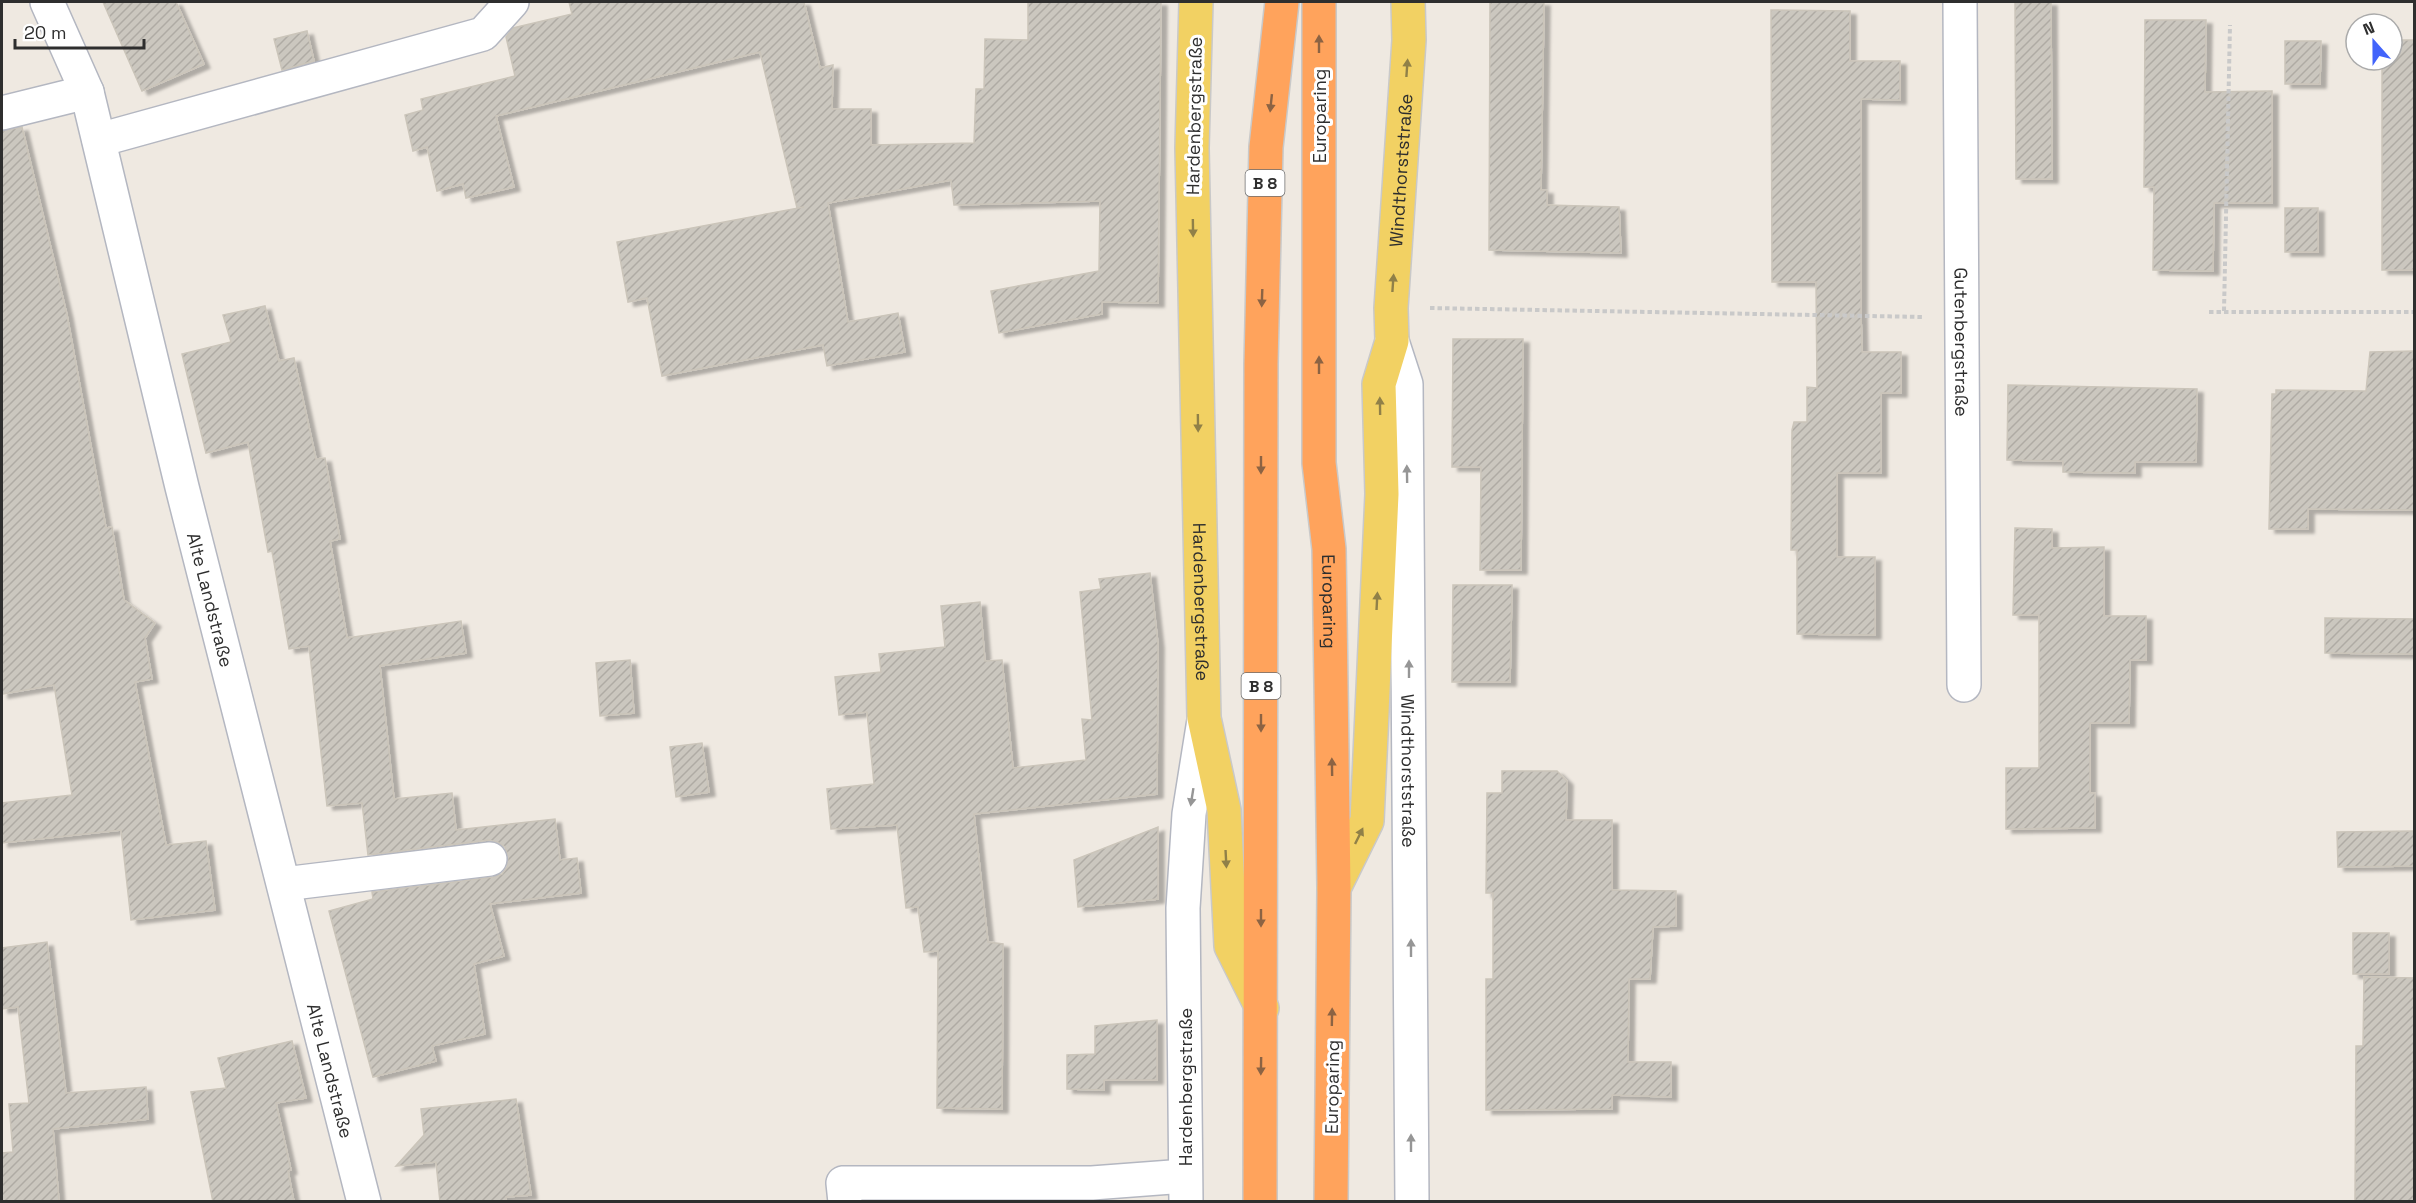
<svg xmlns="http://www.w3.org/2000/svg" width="2416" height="1203" viewBox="0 0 2416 1203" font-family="'Space Grotesk',sans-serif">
	<defs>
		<pattern id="building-hatch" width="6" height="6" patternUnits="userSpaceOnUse" patternTransform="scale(1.5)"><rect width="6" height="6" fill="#cbc7bf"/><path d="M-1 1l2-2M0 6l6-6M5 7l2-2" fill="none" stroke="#afaba4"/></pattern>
		<filter id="shadow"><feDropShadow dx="6" dy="4" stdDeviation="1.5" flood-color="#0004"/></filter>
	</defs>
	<rect width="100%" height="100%" fill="#efe9e1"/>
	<path fill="url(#building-hatch)" stroke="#cbc5ba" stroke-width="1.5" filter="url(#shadow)" d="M103,2H176L204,64L142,91Z
		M569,2H804L820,68L833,65L832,109H871V145L974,143L976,89H984L985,39L1028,40V2H1161L1158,303L1102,302V314L999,333L991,291L1099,271L1100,201L954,205L951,180L828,203L848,322L898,313L905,352L827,366L823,345L662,376L647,298L628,302L617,242L804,207L797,208L760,52L496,116L514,187L466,198L463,184L437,191L427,147L413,151L405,115L423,110L421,99L515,76L506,37L513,28L572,14Z
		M1490,2H1544L1541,190H1547V205L1619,207L1621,253L1489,250Z
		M2015,2H2051L2052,179H2016Z
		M1771,10L1850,11V61H1900V100L1861,99V314L1862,352H1901V393H1881V473H1837V557H1875V635L1797,634V550H1791L1792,430L1794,422H1807V387L1817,388L1816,282H1772Z
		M2145,20H2206L2205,92L2272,91V203H2214L2213,271L2153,270L2154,187H2144Z
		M307,31L314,61L282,70L274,39Z
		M2392,40H2415V270H2382V60H2392Z
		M2285,41H2321L2320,84H2285Z
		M22,127L67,315L106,528L112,527L124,600L155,623L145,638L152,679L135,682L166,845L206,841L215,910L131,920L121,830L2,843V803L72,795L54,685L2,694V131Z
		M2285,208H2318V252H2285Z
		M265,306L279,361L294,358L316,459L325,458L340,539L330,541L347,638L461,621L466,653L380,666L394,799L452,793L456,830L555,819L560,860L577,858L581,893L490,904L504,956L474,964L485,1034L432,1046L436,1061L373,1077L329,911L373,899L372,892L493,877L502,874L507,867L508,856L505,847L497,842L488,840L368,855L362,803L327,806L309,646L289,649L272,551L268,552L248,442L206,453L182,354L231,342L223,315Z
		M1453,339H1523L1521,570H1480L1481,467H1452Z
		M2415,351V510L2308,509V529H2269L2272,394H2276V390L2366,391L2370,352Z
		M2008,385L2197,389L2196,462H2135V473L2063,472V461L2007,460Z
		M2015,528L2052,529V548L2104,547V616H2146V660H2130L2129,723H2090V793H2095V828L2006,829V768H2039V615H2013Z
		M1150,573L1158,644L1157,794L974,814L988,942L1003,944L1002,1109L937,1108L938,951L924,952L918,907L906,908L897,825L831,829L827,789L874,784L867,712L839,715L835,677L881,672L879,654L945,647L941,606L980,602L985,661L1002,660L1013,768L1086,760L1082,719L1092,720L1080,592L1101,589L1099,579Z
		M1453,585H1512L1510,682H1452Z
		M2325,618L2415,619V654L2325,653Z
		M630,660L634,713L600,716L596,663Z
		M702,743L709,792L676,797L670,747Z
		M1502,771H1557L1567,781L1566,820H1612V890L1676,891V926L1653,927L1650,979H1629L1628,1062H1671V1097L1612,1095V1109L1486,1110V979H1493V893H1486L1487,793H1502Z
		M1158,827V899L1078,907L1074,860Z
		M2415,831V866L2338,867L2337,832Z
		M2353,933H2389V974H2353Z
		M47,942L66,1093L146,1087L148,1119L53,1129L59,1202H2V1153L13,1152L9,1104L29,1103L18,1007L2,1009V948Z
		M2364,977L2415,978V1202H2355L2356,1046H2363Z
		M1157,1020V1080H1104V1090L1067,1089V1055L1095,1054V1026Z
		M292,1041L306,1098L276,1103L291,1170L288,1171L294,1202H213L191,1092L226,1088L218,1058Z
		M516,1099L531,1195L506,1197V1202H440L436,1162L396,1166L424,1135L421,1109Z"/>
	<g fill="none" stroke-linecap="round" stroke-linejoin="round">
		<defs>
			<g id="minor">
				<path id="s1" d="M47,2L87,92L182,487L364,1202"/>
				<path id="s2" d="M1960,2L1964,685"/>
				<path d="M2,113L87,92"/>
				<path d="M99,140L483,34L512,2"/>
				<path id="s3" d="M1392,341L1406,384L1412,1202"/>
				<path d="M284,884L490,859"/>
				<path d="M845,1202L843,1183H1092L1185,1176"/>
				<path d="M1186,1202L1183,908L1189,814L1204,720"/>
			</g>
			<g id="major">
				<path id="s4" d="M1196,2L1192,148L1204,718L1224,810L1231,946L1262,1008"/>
				<path id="s5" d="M1334,888L1367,821L1382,494L1379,384L1392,341L1391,308L1409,40L1408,2"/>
			</g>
			<g id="highway">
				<path id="s6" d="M1319,2V463L1329,549L1334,888L1331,1202"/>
				<path d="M1260,1202L1261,364L1266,147L1282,2"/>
			</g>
		</defs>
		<use href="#minor" stroke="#b4b7c1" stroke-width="36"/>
		<use href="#major" stroke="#c9c9c9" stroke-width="36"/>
		<use href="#highway" stroke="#c9c9c9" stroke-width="36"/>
		<path stroke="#c9c9c9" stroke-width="4" stroke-dasharray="4.5 3" stroke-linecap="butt" d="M1430,308L1923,317
			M2224,311L2230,25
			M2209,312H2414"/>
		<use href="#minor" stroke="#fff" stroke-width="33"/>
		<use href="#major" stroke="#f2d163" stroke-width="33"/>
		<use href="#highway" stroke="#ffa35c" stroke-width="33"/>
	</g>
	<defs><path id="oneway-solid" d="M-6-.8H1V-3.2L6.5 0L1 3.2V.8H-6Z" transform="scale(1.5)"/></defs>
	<g fill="#8c6343">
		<use href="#oneway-solid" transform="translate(1319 44) rotate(-90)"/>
		<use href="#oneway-solid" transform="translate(1271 103) rotate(96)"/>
		<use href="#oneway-solid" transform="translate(1262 298) rotate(92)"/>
		<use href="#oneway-solid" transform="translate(1319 365) rotate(-90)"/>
		<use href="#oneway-solid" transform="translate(1261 465) rotate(90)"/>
		<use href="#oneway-solid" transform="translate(1261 723) rotate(90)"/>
		<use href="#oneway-solid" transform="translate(1332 767) rotate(-91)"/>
		<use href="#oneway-solid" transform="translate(1261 918) rotate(90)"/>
		<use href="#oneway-solid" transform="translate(1332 1017) rotate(-89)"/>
		<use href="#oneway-solid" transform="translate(1261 1066) rotate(91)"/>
	</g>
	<g fill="#908048">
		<use href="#oneway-solid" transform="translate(1407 68) rotate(-86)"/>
		<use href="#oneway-solid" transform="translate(1193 228) rotate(89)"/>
		<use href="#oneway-solid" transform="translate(1393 283) rotate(-86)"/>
		<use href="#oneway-solid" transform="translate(1380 406) rotate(-91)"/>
		<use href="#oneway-solid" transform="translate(1198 423) rotate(89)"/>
		<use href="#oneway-solid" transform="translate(1377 601) rotate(-87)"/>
		<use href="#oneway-solid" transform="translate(1359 836) rotate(-64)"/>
		<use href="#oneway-solid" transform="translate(1226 859) rotate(87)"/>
	</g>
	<g fill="#969696">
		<use href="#oneway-solid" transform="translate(1407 474) rotate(-91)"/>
		<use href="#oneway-solid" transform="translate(1409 669) rotate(-90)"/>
		<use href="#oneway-solid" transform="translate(1192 797) rotate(99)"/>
		<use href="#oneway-solid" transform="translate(1411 948) rotate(-90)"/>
		<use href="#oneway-solid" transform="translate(1411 1143) rotate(-90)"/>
	</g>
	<g text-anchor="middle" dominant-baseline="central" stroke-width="6" stroke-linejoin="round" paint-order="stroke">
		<g fill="#fff" stroke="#6d6d6d" stroke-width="1.5">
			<rect x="1245.5" y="170" width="39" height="26" rx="4.5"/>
			<rect x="1241.5" y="673" width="39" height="26" rx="4.5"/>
		</g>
		<g font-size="16" font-weight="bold" fill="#2e2e2e">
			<text x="1265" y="183">B 8</text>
			<text x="1261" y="686">B 8</text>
		</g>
		<g font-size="18" fill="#2e2e2e" stroke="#fff">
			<text transform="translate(1194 116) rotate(-89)">Hardenbergstraße</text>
			<text transform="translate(1319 116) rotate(-90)">Europaring</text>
			<text stroke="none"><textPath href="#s5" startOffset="728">Windthorststraße</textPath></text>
			<text stroke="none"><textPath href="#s2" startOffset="340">Gutenbergstraße</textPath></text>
			<text stroke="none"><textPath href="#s1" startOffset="621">Alte Landstraße</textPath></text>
			<text stroke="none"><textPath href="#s6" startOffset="600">Europaring</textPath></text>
			<text stroke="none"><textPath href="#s4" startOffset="600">Hardenbergstraße</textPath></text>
			<text stroke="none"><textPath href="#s3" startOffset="432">Windthorststraße</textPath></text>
			<text stroke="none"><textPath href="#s1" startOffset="1107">Alte Landstraße</textPath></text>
			<text transform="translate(1185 1087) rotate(-90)">Hardenbergstraße</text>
			<text transform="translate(1332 1087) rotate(-89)">Europaring</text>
		</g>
	</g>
	<rect width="2416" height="1203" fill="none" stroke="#2e2e2e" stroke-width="6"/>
	<g transform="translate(2374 42) rotate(339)"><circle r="28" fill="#ffffff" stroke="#ababab" stroke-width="1.5"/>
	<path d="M0-4.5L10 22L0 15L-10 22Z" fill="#4264fb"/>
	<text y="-9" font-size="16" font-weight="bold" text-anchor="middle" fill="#2e2e2e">N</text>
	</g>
	<path d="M15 39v9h129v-9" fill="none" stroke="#2e2e2e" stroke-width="3"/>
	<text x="24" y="39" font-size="18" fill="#2e2e2e" stroke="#ffffff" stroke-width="4.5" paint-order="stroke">20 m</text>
</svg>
